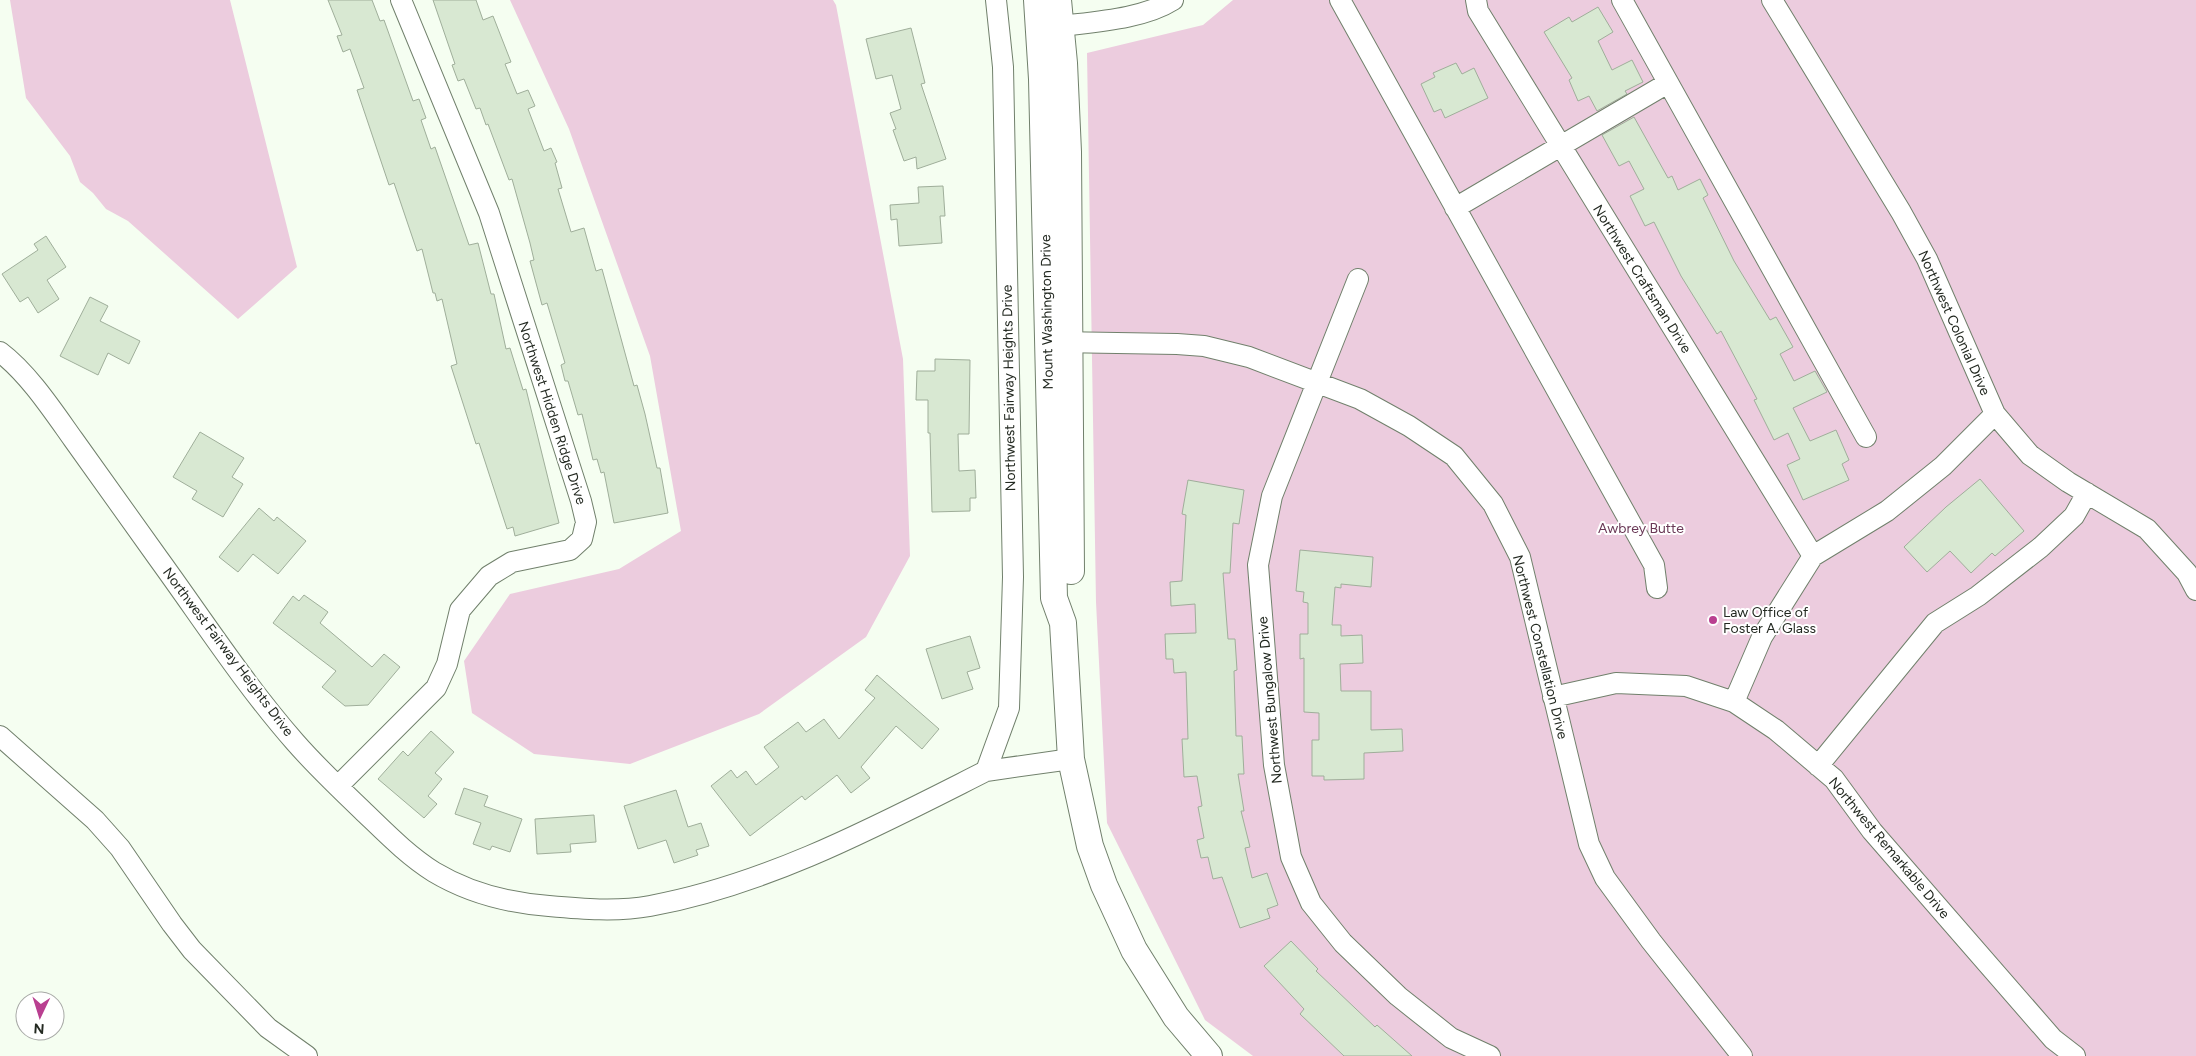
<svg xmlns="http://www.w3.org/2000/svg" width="2196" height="1056" viewBox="0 0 2196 1056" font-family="Figtree,sans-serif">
	<rect width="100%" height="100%" fill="#f5fef1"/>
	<path fill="#ecccde" d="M10,0H230L297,267L238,319L128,221L106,209L93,193L80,182L70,156L26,98Z
		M510,0H833L836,5L903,359L910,556L866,637L759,714L630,764L534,754L472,713L464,661L510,594L619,569L681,531L650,356L569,129Z
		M1233,0H2196V1056H1253L1205,1020L1107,823L1096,602L1087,53L1203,25Z"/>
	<path fill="#d8e8d2" stroke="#9fae9a" d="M328,0H372L380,21L384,20L413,101L419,99L426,118L421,120L431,149L435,147L469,245L478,243L491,294H494L506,349L510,348L523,390L526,389L559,523L515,536L513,527L507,529L479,443L476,444L451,366L457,364L442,299L437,301L435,293H433L422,249L417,251L394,183L389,185L357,90L364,88L350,49L343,52L337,36L342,35Z
		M433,0H476L483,20L493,16L511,62L505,64L517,94L528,90L535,106L528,109L544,151L551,148L557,162L555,163L562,188L558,189L571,232L584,228L596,271L602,269L634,386L637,385L645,414L657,468H660L668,513L614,523L604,472L601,473L597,459L593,460L582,414L578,415L568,381H565L561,365L565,363L547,303L542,305L530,261L534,260L530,243L512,179L509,180L488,124L486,125L480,108L476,109L464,79L458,81L452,65L455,64Z
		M1598,7L1613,32L1598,41L1612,70L1632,60L1643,82L1625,91L1627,94L1597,111L1589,96L1578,101L1569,80L1572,78L1544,32L1569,17L1572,22Z
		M911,28L925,83L921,84L946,159L917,169L916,157L904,161L893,130L896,129L890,113L901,109L892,75L876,79L866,39Z
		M1456,63L1462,74L1474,68L1488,98L1445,118L1441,109L1434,112L1421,84L1435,77L1433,73Z
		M1634,117L1668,178L1672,176L1678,190L1700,179L1708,195L1703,198L1734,261L1770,320L1776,317L1793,347L1780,354L1794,381L1815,371L1827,392L1793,408L1810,441L1836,430L1849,460L1842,464L1849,480L1803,500L1787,465L1800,459L1788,433L1774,440L1754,400L1757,399L1721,331L1717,334L1681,276L1654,222L1645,226L1630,196L1644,189L1629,161L1619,166L1602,135Z
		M943,186L945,216H940L942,243L899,246L897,219L891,220L890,205L919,203L918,187Z
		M46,236L66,267L47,280L59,299L38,313L28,297L20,302L2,274L38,250L34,244Z
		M90,297L108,306L100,321L140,341L129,364L108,353L98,375L60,356Z
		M935,359L970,360L969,434H958L959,471L975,470L976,498H970V511L932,512L930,433H928V400H916L917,371H935Z
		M200,432L244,458L232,477L243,484L223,517L192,499L197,491L173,477Z
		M1980,479L2024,531L1995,556L1992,553L1971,573L1950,551L1927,572L1904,547L1946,507Z
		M1188,480L1244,490L1239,524L1233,523L1230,573H1223L1228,639H1235L1237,670L1234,671L1236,736H1242L1244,774H1238L1244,811H1241L1250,847L1245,848L1252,878L1267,873L1278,905L1267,909L1270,918L1240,928L1222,877L1213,879L1208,857L1201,858L1197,840L1204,838L1198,807L1202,806L1197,776L1184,777L1182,739H1188L1186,672L1174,673L1173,659H1166L1165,634L1196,633L1195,604L1171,606L1170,582L1182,581L1186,515L1182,514Z
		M259,508L274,521L277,517L306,541L278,574L253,554L238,572L219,557Z
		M1300,550L1373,557L1371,587L1341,584V588L1335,587L1332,625H1341V636L1362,635L1363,663L1340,664L1341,691H1371V730L1402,729L1403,751L1364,753V779L1324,780V776H1312V740H1319V713L1304,712V658L1300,659V634H1308V603L1303,602L1304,592L1296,591Z
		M304,595L328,612L320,623L372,667L384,654L400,667L368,705L345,706L322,687L336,671L273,623L293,596L299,601Z
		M970,636L980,668L967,672L973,689L942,699L926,649Z
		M877,675L939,729L922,749L896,726L861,767L870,778L851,793L837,775L805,800L802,796L750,836L711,786L731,770L737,778L746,771L756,785L779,767L764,747L798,722L806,732L824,719L839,739L875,698L865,690Z
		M431,731L454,752L435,773L442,779L428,796L437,804L424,818L378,779L403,751L408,756Z
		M464,788L488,796L484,806L522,819L510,852L492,846L490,850L473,844L481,823L455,814Z
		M676,790L688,827L701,823L709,846L696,850L698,855L674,863L666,840L638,849L624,806Z
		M594,815L596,842L570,844L571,852L537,854L535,819Z
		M1291,941L1318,969L1316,971L1375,1027L1377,1025L1412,1056H1344L1300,1014L1304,1009L1264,966Z"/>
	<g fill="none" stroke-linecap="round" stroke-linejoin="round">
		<defs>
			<path id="minor" d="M996,0L1003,67L1013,577L1009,708L986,771L1071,759
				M1340,0L1654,565L1657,588
				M1476,0L1478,11L1813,556
				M1622,0L1866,437
				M1772,0L1901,212L1927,259L1995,414L2030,455L2068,482L2147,529L2187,573L2196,590
				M1047,28C1085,22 1140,21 1173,0
				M1455,208L1668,83
				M1358,279L1272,496L1258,565L1274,765L1291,857L1311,903L1343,943L1398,996L1451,1038L1490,1056
				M1057,342L1177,344L1204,346L1249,357L1360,399L1409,426L1454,456L1493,504L1520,557L1589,844L1605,878L1651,941L1742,1056
				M0,352C28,373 53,411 73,439C102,479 130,519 158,558C203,620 245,685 295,742C316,766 339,788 362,810C385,832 407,855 434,872C469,893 509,903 549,906C582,909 617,912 650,906C769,884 879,825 986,771
				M1553,697L1616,683L1686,686L1734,702L1776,730L1834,779L1872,831L2053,1039L2075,1056
				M1734,702L1762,637L1813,556L1887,511L1943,466L1995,414
				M0,736L95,820L120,848L172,924L192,950L268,1028L307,1056
				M1818,766L1935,623L1978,596L2041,547L2074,516L2087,493
				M338,786L436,688L447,664L460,610L489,576L512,562L570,550L582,539L586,522L581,501L489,213L401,0"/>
			<path id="major" d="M1037,0L1042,79L1054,598L1063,623L1071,759L1090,846L1104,885L1134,950L1176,1017L1209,1056
				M1058,0L1064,63L1068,152L1071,571"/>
		</defs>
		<use href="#minor" stroke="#71806c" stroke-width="22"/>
		<use href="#major" stroke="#71806c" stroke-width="28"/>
		<use href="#minor" stroke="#fff" stroke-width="20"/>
		<use href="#major" stroke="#fff" stroke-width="26"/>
	</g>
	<circle fill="#b93f90" stroke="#fff" stroke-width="2" cx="1713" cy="620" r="5"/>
	<g text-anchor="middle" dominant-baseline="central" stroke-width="4" stroke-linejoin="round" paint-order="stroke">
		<g font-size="14" fill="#232921" stroke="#fff">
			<text transform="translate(1642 279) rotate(58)">Northwest Craftsman Drive</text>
			<text transform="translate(1047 312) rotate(-91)">Mount Washington Drive</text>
			<text transform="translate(1954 323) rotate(66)">Northwest Colonial Drive</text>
			<text transform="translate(1009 388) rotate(-91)">Northwest Fairway Heights Drive</text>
			<text transform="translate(552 413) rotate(72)">Northwest Hidden Ridge Drive</text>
			<text transform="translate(1540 647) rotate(76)">Northwest Constellation Drive</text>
			<text transform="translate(228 652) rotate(53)">Northwest Fairway Heights Drive</text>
			<text transform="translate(1270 700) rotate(-95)">Northwest Bungalow Drive</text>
			<text transform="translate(1889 848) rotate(50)">Northwest Remarkable Drive</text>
		</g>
		<g font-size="14" fill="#6a3957" stroke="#fff">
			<text x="1641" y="528">Awbrey Butte</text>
		</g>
		<g font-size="14" fill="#232921" stroke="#fff" text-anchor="start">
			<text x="1723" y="612">Law Office of<tspan x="1723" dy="16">Foster A. Glass</tspan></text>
		</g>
	</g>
	<g transform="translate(40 1016) rotate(184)"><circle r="24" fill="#ffffff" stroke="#a7a9a6"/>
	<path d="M0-4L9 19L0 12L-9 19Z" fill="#b93f90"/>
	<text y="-8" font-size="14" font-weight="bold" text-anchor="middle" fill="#232921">N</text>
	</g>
</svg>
